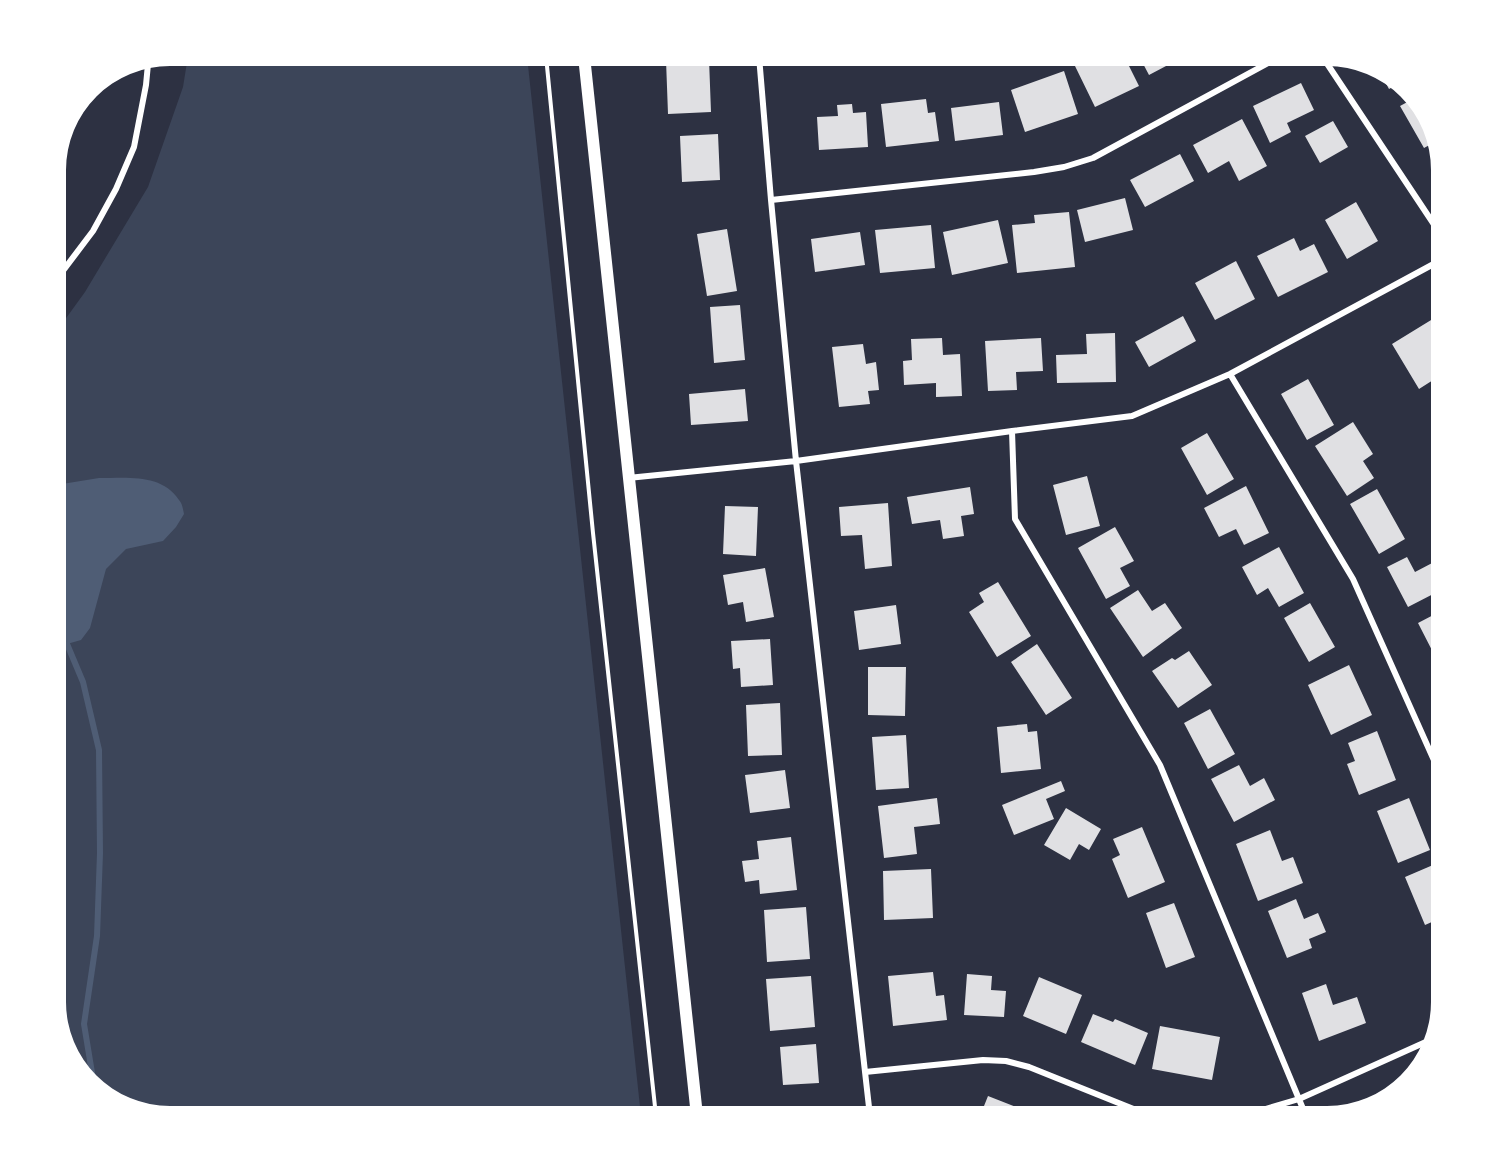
<svg xmlns="http://www.w3.org/2000/svg" width="1497" height="1172" viewBox="0 0 1497 1172" font-family="Barlow,sans-serif">
	<rect width="100%" height="100%" fill="#2d3142"/>
	<path fill="#3c4559" d="M188,56H527L641,1116H170L100,1093L67,1053L56,1009V332L85,292L148,187L183,87Z"/>
	<path fill="#4f5d75" d="M99,478C126,478 162,473 179,500C182,503 183,509 184,514L176,527L163,541L126,549L106,569L90,628L81,640L67,644L60,635L56,626V485Z"/>
	<g fill="none" stroke-linecap="round" stroke-linejoin="round">
		<path stroke="#4f5d75" stroke-width="6" d="M67,644L83,682L99,750L100,853L97,936L84,1024L94,1085"/>
	</g>
	<path fill="#e0e0e3" d="M1096,56H1124L1139,86L1095,107L1075,66Z
		M1139,56H1185L1149,75Z
		M709,59L711,112L668,114L666,60Z
		M1064,71L1078,114L1025,132L1011,90Z
		M1381,74L1397,79L1400,83L1389,89Z
		M1301,83L1314,110L1287,123L1291,132L1270,143L1253,106Z
		M926,99L928,113L935,112L939,141L886,147L881,104Z
		M1413,99L1430,119L1435,142L1424,148L1400,106Z
		M999,102L1003,135L955,141L951,108Z
		M852,104L853,113L866,112L868,147L819,150L817,117L838,116L837,105Z
		M1242,119L1267,166L1239,181L1229,161L1208,173L1193,145Z
		M1333,121L1348,147L1320,163L1305,136Z
		M718,134L720,180L682,182L680,136Z
		M1180,154L1194,181L1145,207L1130,180Z
		M1125,198L1133,230L1085,242L1077,210Z
		M1356,202L1378,241L1347,259L1325,220Z
		M1069,212L1075,267L1017,273L1012,225L1035,223L1034,215Z
		M998,220L1008,263L952,275L943,232Z
		M931,225L935,268L880,273L875,230Z
		M727,229L737,291L707,296L697,234Z
		M860,232L865,265L815,272L811,239Z
		M1294,238L1300,251L1314,244L1328,272L1278,297L1257,256Z
		M1236,261L1255,299L1215,320L1195,283Z
		M740,305L745,360L714,363L710,307Z
		M1183,316L1196,341L1149,367L1135,342Z
		M1436,317L1441,326V375L1419,389L1392,344Z
		M1115,333L1116,382L1057,383L1056,355L1087,354L1086,334Z
		M942,338L943,355L960,354L962,396L936,397V383L904,385L903,361L912,360L911,339Z
		M1041,338L1043,371L1016,372L1017,390L988,391L985,341Z
		M863,344L866,364L876,362L879,390L868,391L870,404L839,407L832,347Z
		M1308,379L1334,425L1307,440L1281,394Z
		M745,389L748,421L691,425L689,394Z
		M1353,422L1373,454L1363,461L1374,478L1347,496L1315,446Z
		M1207,433L1234,479L1207,495L1181,448Z
		M1087,476L1100,526L1066,535L1053,485Z
		M1246,486L1269,533L1244,545L1236,529L1219,537L1204,508Z
		M970,487L974,514L961,516L964,536L943,539L940,520L912,524L907,497Z
		M1377,489L1405,539L1379,554L1350,504Z
		M888,503L892,566L865,569L862,535L841,536L839,507Z
		M725,506L758,507L756,556L723,554Z
		M1115,527L1134,561L1120,568L1130,586L1106,599L1078,548Z
		M1279,547L1304,593L1279,607L1268,588L1257,595L1242,567Z
		M1407,557L1415,572L1436,561L1441,571V590L1408,607L1387,567Z
		M765,568L774,617L746,622L743,602L728,605L723,575Z
		M998,582L1031,636L997,657L969,612L984,602L979,593Z
		M1138,590L1152,611L1165,603L1182,628L1143,657L1110,608Z
		M1310,603L1335,647L1309,662L1284,618Z
		M896,605L901,644L859,650L854,611Z
		M1441,611V663L1439,664L1418,623Z
		M770,639L773,685L741,687L740,668L733,669L731,641Z
		M1037,644L1072,698L1046,715L1011,662Z
		M1189,651L1212,685L1178,708L1152,671L1172,658L1175,660Z
		M1349,665L1372,715L1331,735L1308,685Z
		M868,667H906L905,716L868,715Z
		M780,703L782,755L748,756L746,705Z
		M1210,709L1235,754L1208,769L1184,723Z
		M1027,724L1028,732L1037,731L1041,769L1001,773L997,727Z
		M1377,731L1396,780L1359,795L1347,764L1355,761L1348,743Z
		M906,735L909,788L876,790L872,737Z
		M1239,765L1250,786L1264,778L1275,800L1234,822L1211,779Z
		M785,770L790,808L750,813L745,775Z
		M1061,781L1065,791L1046,799L1054,819L1014,835L1002,805Z
		M937,798L940,824L914,827L917,854L884,858L878,806Z
		M1409,798L1430,850L1398,863L1377,811Z
		M1066,808L1101,829L1089,850L1079,844L1070,860L1044,845Z
		M1142,827L1165,882L1128,898L1112,859L1120,855L1113,839Z
		M1270,830L1282,861L1293,857L1303,883L1258,901L1236,844Z
		M791,837L797,890L760,894L759,880L745,882L742,861L759,859L757,841Z
		M1433,865L1441,885V918L1425,925L1405,877Z
		M931,869L933,918L884,920L883,871Z
		M1296,899L1304,919L1318,913L1326,932L1309,939L1312,948L1287,958L1268,911Z
		M1174,903L1195,957L1166,968L1146,913Z
		M806,907L810,959L767,962L764,910Z
		M1441,939V966L1432,943Z
		M933,972L936,996L944,995L947,1020L893,1026L888,976Z
		M967,974L992,976L991,990L1006,991L1004,1017L964,1015Z
		M811,976L815,1027L770,1031L766,979Z
		M1039,977L1082,995L1066,1034L1023,1016Z
		M1326,984L1333,1005L1357,997L1366,1023L1319,1041L1302,993Z
		M1093,1014L1113,1022L1115,1019L1148,1033L1135,1065L1081,1042Z
		M1160,1026L1220,1037L1212,1080L1152,1069Z
		M816,1044L819,1083L783,1085L780,1047Z
		M988,1096L1039,1116H980Z
		M824,1109V1116H777V1114Z
		M916,1112H958V1116H916Z"/>
	<g fill="none" stroke-linecap="round" stroke-linejoin="round">
		<path stroke="#fff" stroke-width="4" d="M546,56L593,533L656,1116"/>
		<path stroke="#fff" stroke-width="6" d="M759,56L771,200L796,461L870,1116
			M1322,56L1441,235
			M771,200L1034,172L1064,167L1093,158L1281,56
			M56,280L93,231L116,189L134,147L146,85L148,64
			M1230,374L1353,579L1441,776
			M1012,431L1015,519L1160,765L1306,1116
			M628,478L796,461L1012,431L1132,416L1230,374L1441,260
			M865,1072L983,1060L1006,1061L1029,1067L1151,1116
			M1242,1116L1299,1099L1428,1041"/>
		<path stroke="#fff" stroke-width="12" d="M584,56L697,1116"/>
	</g>
	<path d="M0 0H1497V1172H0ZM170 66H1327A104 104 0 0 1 1431 170V1002A104 104 0 0 1 1327 1106H170A104 104 0 0 1 66 1002V170A104 104 0 0 1 170 66Z" fill="#fff" fill-rule="evenodd"/>
</svg>
